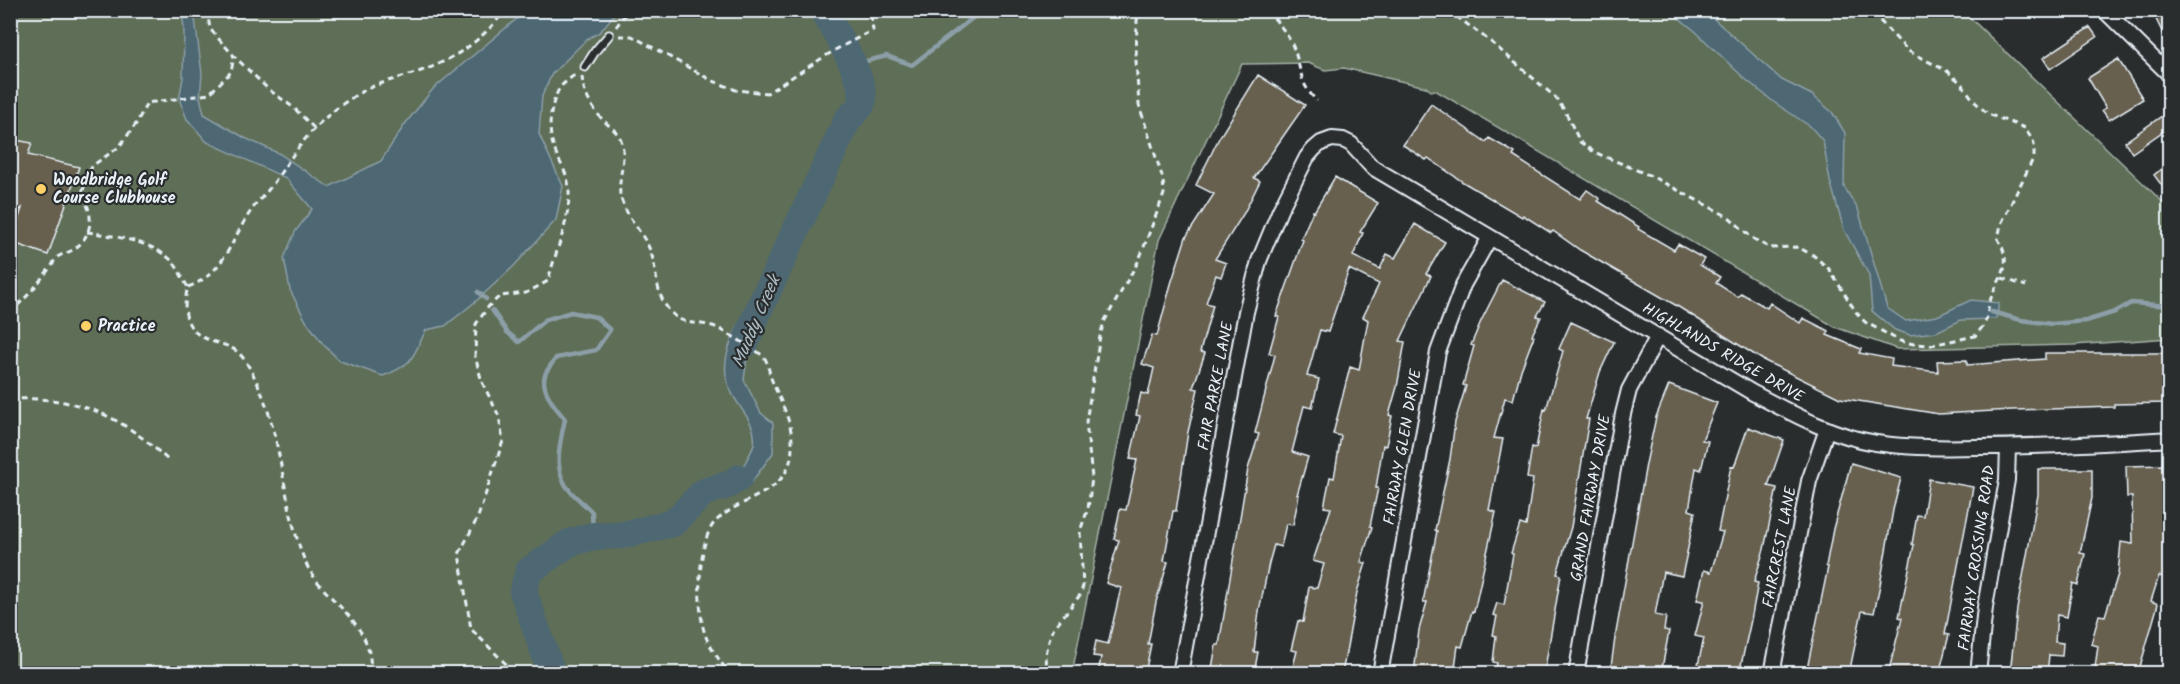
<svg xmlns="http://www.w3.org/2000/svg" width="2180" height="684" viewBox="0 0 2180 684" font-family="Kalam,sans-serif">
	<rect width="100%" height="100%" fill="#2a2d2e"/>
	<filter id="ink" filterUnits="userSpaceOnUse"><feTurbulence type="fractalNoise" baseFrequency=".0167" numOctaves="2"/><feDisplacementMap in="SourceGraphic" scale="12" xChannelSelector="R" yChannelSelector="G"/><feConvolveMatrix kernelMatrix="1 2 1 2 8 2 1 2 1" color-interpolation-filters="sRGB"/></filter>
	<g filter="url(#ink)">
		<path fill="#5e6e56" stroke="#a3b0a7" stroke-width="1.5" d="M10,11H1963L2169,208V338L2074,345L1897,349L1835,327L1435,90L1431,91L1426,87L1344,68L1325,70L1308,63L1242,64L1159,240L1072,673H11Z"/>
		<path fill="#4e6873" stroke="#8c9fa8" stroke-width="1.5" d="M182,11H194L202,74L200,97L204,114L245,138L280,154L329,187L381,161L405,124L433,89L526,11H617L600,32L587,39L552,74L542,96L539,134L563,186L556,220L513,267L475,302L445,326L426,330C412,358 414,364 383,376L340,361L323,344L306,321L290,290L284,258L295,232L312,209L286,178L207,142L187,119L179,99L183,78L184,29Z
			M1670,11H1705L1782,80L1812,95L1832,112L1845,133L1844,187L1858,209L1887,308L1906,321L1937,316L1971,300L1999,303L1996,319L1961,320L1936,332L1910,335L1895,330L1872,311L1869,275L1844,230L1830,181L1823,141L1811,127L1775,103L1744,78L1694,30Z
			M749,303L769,315L747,358L744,380L761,413L773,423V453L751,483L703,506L704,478L739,473C743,465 752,453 754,444C758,420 732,404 727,381C720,354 738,327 749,303Z"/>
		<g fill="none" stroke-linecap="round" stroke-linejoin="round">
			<path stroke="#8c9fa8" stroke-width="4.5" d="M854,64L887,56L912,65L983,10
				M478,292L486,299
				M492,310L507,332L519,342L545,320L571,312L596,317L610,330L596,350L556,358C553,363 547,369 545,375C540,390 556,408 565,419C560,444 551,471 571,492C578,499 585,505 592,512L593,536
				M1992,312L2021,320L2052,324L2086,321L2115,312L2131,303L2170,306"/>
			<path stroke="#4e6873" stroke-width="28" d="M745,344L759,309L848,119C852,115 858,110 861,105C871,88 833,27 823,10
				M552,674L523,591L529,571L569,543L593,536L623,535L673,523L704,492L728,485L739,478"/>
		</g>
		<path fill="#67604f" stroke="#e8f1f8" stroke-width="1.5" d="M2162,10H2169V46L2154,15Z
			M2090,27L2097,37L2050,69L2043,58Z
			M2118,59L2143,99L2109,120L2102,110L2106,108L2088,78Z
			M1258,75L1305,105L1254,178L1260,181L1244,213L1215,259L1226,263L1221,277L1216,275L1206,303L1213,305L1200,352L1205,353L1193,388L1198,389L1188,432L1176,511H1173L1164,561L1168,562L1156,602L1148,644H1151L1145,674H1098L1101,657L1093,656L1096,641L1108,644L1121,588L1106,583L1119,540L1114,539L1120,509L1126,510L1137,460L1130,459L1140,416L1136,415L1141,393L1148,395L1154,368L1142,364L1152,335L1157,336L1171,284L1186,237L1214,194L1196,185L1219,138Z
			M1431,104L1486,142L1489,138L1515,153L1513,156L1580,199L1587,190L1600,199L1598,201L1639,227L1638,229L1674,250L1678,244L1704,259L1700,265L1720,277L1716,283L1738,297L1741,293L1767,308L1770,303L1800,323L1803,318L1829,331L1827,335L1861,349L1859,353L1892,359L1891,366L1938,372L1937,361L1967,360V365L2045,359V353H2169V403L2114,404V407L2083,408L2012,410L1939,414L1840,398L1763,360L1677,306L1580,250L1553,231L1551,233L1523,215L1522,217L1463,182L1428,158L1426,160L1403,145Z
			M2169,111V127L2132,153L2125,142Z
			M10,139L32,143L28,155L79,167L48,255L11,242L22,208L10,216Z
			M2169,163V195L2154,175Z
			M1335,177L1378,203L1360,232L1363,233L1353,256L1380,269L1387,254L1395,258L1415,224L1445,242L1426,274L1431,276L1400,341L1405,342L1397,387L1389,415L1392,416L1386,446L1383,445L1376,488H1378L1370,526L1372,527L1361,562L1366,563L1357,592L1342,674H1291L1297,651L1291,650L1298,621L1303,622L1309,587L1317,588L1324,564L1313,561L1331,508L1324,507L1330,477L1334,478L1341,436L1333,434L1350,367L1359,370L1368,320L1363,317L1379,284L1349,269L1328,332L1320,330L1307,376L1319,379L1312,408L1304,406L1292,452L1308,457L1297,495H1299L1293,525L1286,524L1281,547L1274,545L1269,563L1259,611L1254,652H1258L1254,674H1211L1216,645H1219L1248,469L1259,434L1255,433L1275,355L1269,353L1279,317L1276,316L1303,240L1301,239L1313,211L1314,212Z
			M1502,280L1545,302L1537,316L1541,317L1532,335L1534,336L1521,370L1513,400L1505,398L1494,438L1503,439L1489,510L1496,512L1474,612L1472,611L1462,647L1458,646L1454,674H1414L1419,630L1427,602H1423L1437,531L1435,530L1450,459L1455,422L1466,386L1463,385L1474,346L1471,345L1481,321Z
			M1571,322L1614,342L1600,372L1586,419H1589L1571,527L1557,574L1561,575L1544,674H1495L1497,663L1493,662L1496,636L1493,635L1497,616L1493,615L1497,603L1504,605L1513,554L1511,553L1520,524L1526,526L1533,479L1527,478L1532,447L1536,448L1544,409L1546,410L1563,351L1559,349Z
			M1669,385L1717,403L1702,440L1708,441L1701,470L1696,468L1689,510L1695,512L1688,548L1682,576L1663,572L1655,615L1666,617L1664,630L1669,631L1661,674H1610L1615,638L1646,464L1656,417Z
			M1748,427L1784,440L1768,486L1777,488L1764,549L1754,582L1758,583L1751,620L1739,674H1696L1704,638L1695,636L1704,601L1697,600L1704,570L1711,572L1723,532L1718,531L1731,466L1734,467Z
			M1851,463L1901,478L1893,510L1880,585L1874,613L1862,611L1849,674H1806L1828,567L1826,566L1833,529Z
			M2167,465L2169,531L2164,577L2159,576L2151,601L2158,604L2138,674H2094L2098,646L2091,644L2099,615L2105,616L2118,574L2121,542L2133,544L2132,497H2127L2126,466Z
			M2038,469H2092V498L2080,553L2085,554L2078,585L2073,583L2067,617L2057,615L2055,642L2063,643L2062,656L2049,655L2047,674H2010L2017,609L2038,495Z
			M1929,479L1973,487L1945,634L1949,635L1939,674H1888L1902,618L1899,617L1914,545L1912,544L1917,515L1923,516Z"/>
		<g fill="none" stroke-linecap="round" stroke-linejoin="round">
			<defs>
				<path id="lane" d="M585,67L596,50L609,35"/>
				<path id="street" d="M2104,10L2170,75
					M1180,674L1246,312L1259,261L1280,210L1307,157L1314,149L1321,143L1332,139L1343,140L1351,144L1372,167L1753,393C1791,413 1832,436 1876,443C1909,448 1943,448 1977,447C2041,447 2105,443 2170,439
					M1380,674L1438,352L1463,285L1490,237
					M1576,674L1623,414L1629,390L1658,336
					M1772,674L1809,481L1827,429
					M1978,674L1985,607L2007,480L2008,447"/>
			</defs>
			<use href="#lane" stroke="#e8f1f8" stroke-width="11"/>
			<use href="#street" stroke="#e8f1f8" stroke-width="18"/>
			<path stroke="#e8f1f8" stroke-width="3" stroke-dasharray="6 4.5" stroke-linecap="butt" d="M207,10L210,29L234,56L268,89L294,108L314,128
				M1267,10C1279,24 1291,37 1296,55C1302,75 1301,85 1317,101
				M1448,10L1491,42L1555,97L1565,111L1580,142L1594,152L1651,176L1729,217L1752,238L1770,248L1797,247L1813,255L1829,269L1856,312L1865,322L1900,341L1914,344L1931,345L1975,336C1979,331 1984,326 1986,320C1988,314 1988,307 1990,301C1998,276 2015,268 1998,239L2001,224L2034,157V143L2025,128L1988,114L1975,102L1961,83L1947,71L1908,51L1870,10
				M616,27L628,10
				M619,36H632L711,80L736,90L767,93L835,50L873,30L870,10
				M582,76C583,93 591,107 603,120C609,126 618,132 621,140C627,157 618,177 620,194C624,215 642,231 650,250C658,270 654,292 669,310C683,328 699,320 718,328C725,332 760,352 764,357C768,362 769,372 771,378C779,399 792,420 792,442C794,496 745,493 716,521C697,539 697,607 704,631C708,646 720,660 729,674
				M87,232C114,236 153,241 173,262C179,269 183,280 188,287C183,304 183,326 201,336C221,348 234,340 249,367C283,425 280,497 304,559C321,602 376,620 370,674
				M2002,278L2026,286
				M188,287C226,273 231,238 253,208C259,200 267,192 273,184C286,165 298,146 314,129C329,113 349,98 369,88C386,81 404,77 421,71C455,59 484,39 505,10
				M10,313L31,292L53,264C56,253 66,255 74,249C93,236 95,212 81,195L92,166L119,147L136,124L147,103L209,94L231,72L234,56
				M10,399C79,396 121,415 170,462
				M510,674L506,664L471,629L459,554L478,517L503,441L499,416L482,382L475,356L476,324L489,306L500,296L526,293L548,281C555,252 570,222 569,191C569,174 559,163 554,148C547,129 550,106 559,89C563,83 571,78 577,73
				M1047,674L1046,655L1049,640L1053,629L1080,595L1083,586L1080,531L1088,509L1092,478L1086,422L1100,336L1104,322L1139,260L1164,194L1163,179L1139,105L1136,61L1137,20L1140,10"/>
			<use href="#lane" stroke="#2a2d2e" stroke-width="7"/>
			<use href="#street" stroke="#2a2d2e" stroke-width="14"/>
		</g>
	</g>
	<g fill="#ffd166" stroke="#2a2d2e" stroke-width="2">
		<circle cx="41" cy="189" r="6"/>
		<circle cx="86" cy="326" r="6"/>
	</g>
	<g text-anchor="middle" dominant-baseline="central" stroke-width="4.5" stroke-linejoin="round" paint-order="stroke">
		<g font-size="16" font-weight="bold" fill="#e8f1f8" stroke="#2a2d2e" text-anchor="start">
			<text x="53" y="180">Woodbridge Golf<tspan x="53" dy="18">Course Clubhouse</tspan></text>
			<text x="98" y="326">Practice</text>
		</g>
		<g font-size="16" fill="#e8f1f8" stroke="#2a2d2e">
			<text transform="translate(1723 353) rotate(30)">HIGHLANDS RIDGE DRIVE</text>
			<text transform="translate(1216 386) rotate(-79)">FAIR PARKE LANE</text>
			<text transform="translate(1403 447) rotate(-80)">FAIRWAY GLEN DRIVE</text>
			<text transform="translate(1591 498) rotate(-80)">GRAND FAIRWAY DRIVE</text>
			<text transform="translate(1780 547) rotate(-79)">FAIRCREST LANE</text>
			<text transform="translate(1977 558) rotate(-82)">FAIRWAY CROSSING ROAD</text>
		</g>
		<g font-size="18" font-style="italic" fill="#aabac3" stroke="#2a2d2e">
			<text transform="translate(757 322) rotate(-67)">Muddy Creek</text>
		</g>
	</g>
	<rect width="2180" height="684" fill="none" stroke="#2a2d2e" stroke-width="36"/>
	<rect x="18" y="18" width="2144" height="648" fill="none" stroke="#e8f1f8" stroke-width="2" filter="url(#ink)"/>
</svg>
